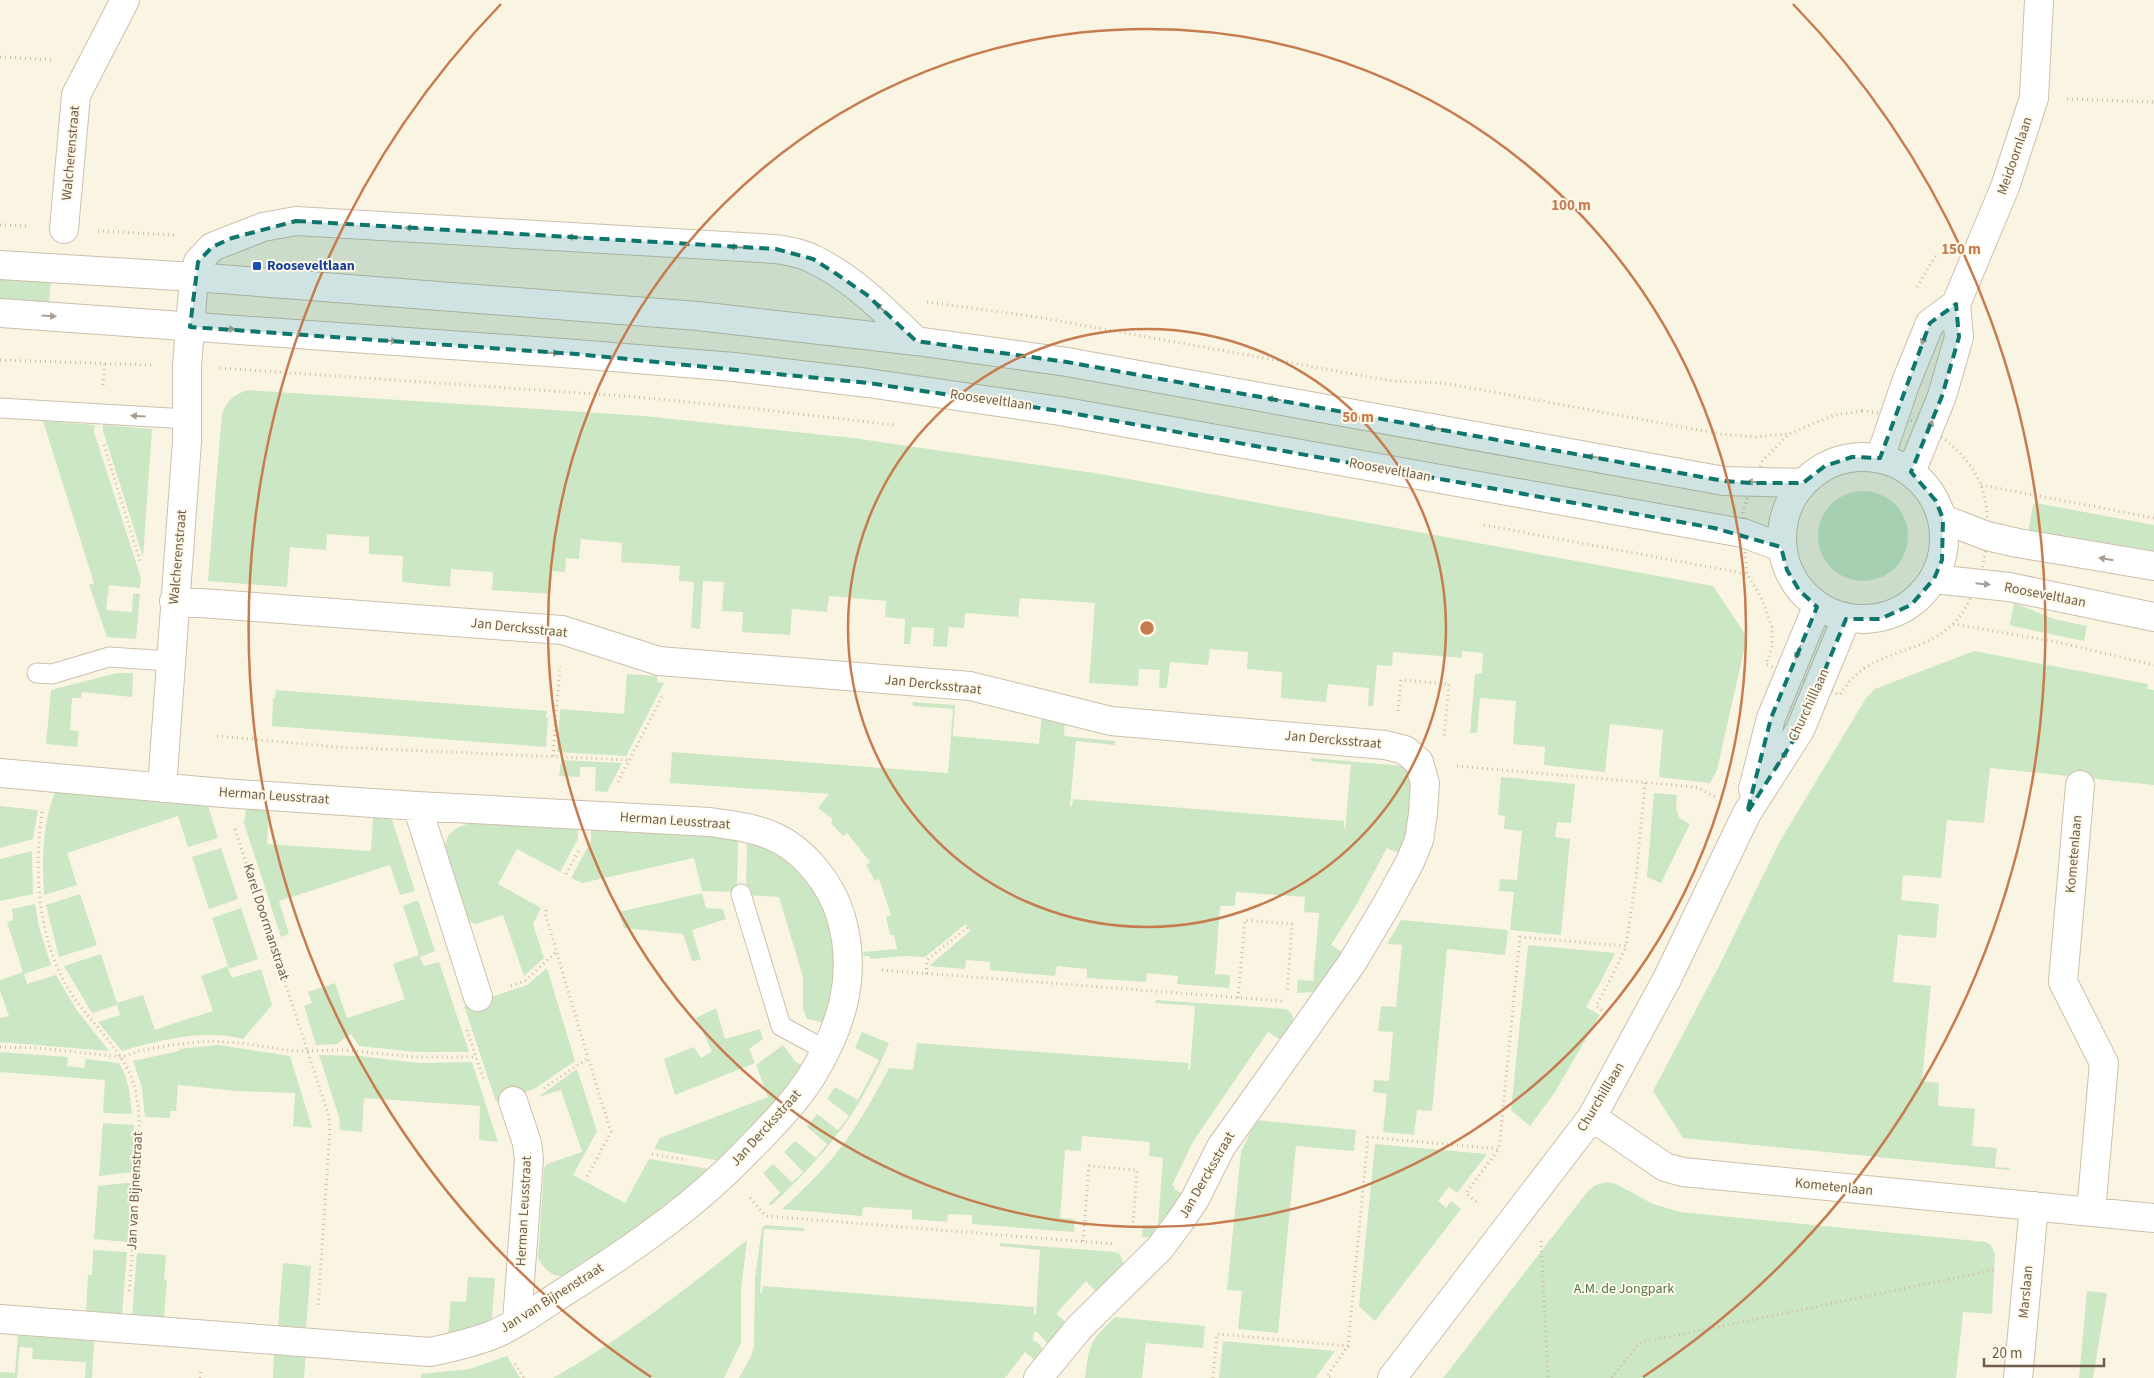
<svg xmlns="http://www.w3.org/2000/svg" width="2154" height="1378" viewBox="0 0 2154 1378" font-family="'Source Sans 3',sans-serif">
	<rect width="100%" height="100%" fill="#faf5e3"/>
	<path fill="#cce7c3" d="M0,277L51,280L49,303L0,300Z
		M248,390L644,416L853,438L1101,474L1713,586L1747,637L1717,770L1710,783L1659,777L1663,730L1610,724L1605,772L1544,765L1545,747L1513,744L1516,701L1480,698L1477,733H1470L1475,674L1482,673L1483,653L1462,651V658L1393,652L1392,666L1377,665L1373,706H1368L1369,688L1328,684L1326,702L1281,698L1282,672L1247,669L1248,652L1210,649L1208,665L1170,662L1167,688H1159L1160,670L1139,669L1138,686L1089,683L1095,603L1020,598L1018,617L965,613L964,628L949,627L947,647L933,646L934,628L912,627L910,644H904L905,619L885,617L886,601L829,596L827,612L792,609L790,635L742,632L743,612L722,611L724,582L703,581L700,629L691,628L694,582L679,581L680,566L621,562L622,543L581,539L579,559L566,558L565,572L551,571L549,594L492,590L493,572L451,569L450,587L402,582L403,556L369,554V537L327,534L326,550L290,547L287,587L208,581L222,414C227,400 235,394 248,390Z
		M43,421L95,425L94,432L141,578L140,588L109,585L106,610L132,612L133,594H140L136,639L107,637L89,585L94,583Z
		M103,425L152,429L143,557L103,431Z
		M1818 536a45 45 0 1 1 90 0a45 45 0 1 1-90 0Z
		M2036,503L2154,525V553L2028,533L2033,505Z
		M2014,603L2054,619L2087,626L2084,641L2012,626L2010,624Z
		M1974,651L2148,684L2147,689L2154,690V785L1990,768L1984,823L1947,820L1941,878L1903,875L1901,900L1939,904L1936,938L1898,935L1893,982L1931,986L1922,1081L1939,1083L1938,1106L1975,1109L1972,1146L1997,1148L1995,1167L2009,1168V1170L1683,1138L1653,1091L1719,966L1780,841L1866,698L1875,689Z
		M117,673H133L132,697L82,692L81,698H72L70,730L79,731L77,747L46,744L51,690Z
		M627,674L657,676V682L664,683L626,756L557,752L560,709L624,714Z
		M276,690L547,711L546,718H548L546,747L272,726L273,698H275Z
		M913,702L955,705L953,736L1039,744L1042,714L1065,716L1064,736L1115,741V745L1076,741L1070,806H1072L1073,799L1344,821V829H1345L1351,765L1311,761V758L1405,766C1421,794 1408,826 1402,855L1387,848L1358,902L1331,945L1345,954L1315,992L1297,993L1298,980L1313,981L1319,913L1304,912L1305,897L1236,892L1235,906H1220L1215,974L1230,975L1229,988L1177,984L1178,976L1147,973L1146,982L1087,978V969L1057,966L1055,976L990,970V962L966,960L965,969L929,966L970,931L966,924L925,957L904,956L870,959V956H864L863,952L897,949L894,935H890L886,917L891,915L879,879L875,881L866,865L870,862L847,833L843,836L831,823L833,819L818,808L829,794L670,783L672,752L948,773L953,709L913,706Z
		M561,760L622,763L607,792L595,791L596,767H580V777L559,776Z
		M1501,777L1575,784L1571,823L1557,822L1555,837L1570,839L1561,935L1510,930L1514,892L1499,891L1500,879L1517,880L1522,831L1504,829L1505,816L1498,815Z
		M55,792L208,806L218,838L188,847L178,816L67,853L77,885L44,895C42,860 42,826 55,792Z
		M1654,793L1677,795L1676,807L1679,818L1690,824L1661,883L1647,877Z
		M0,806L38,810L33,839L0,848Z
		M246,809L269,810L267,844L371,851L373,817L392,820L415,891L400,895L390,865L279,901L289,934L281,937L244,823Z
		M470,823L578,828V839L560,872L517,849L498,884L541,908L533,924L544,958L524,976L503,915L476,924L468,921L445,850C445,832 456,828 470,823Z
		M591,829L724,835L738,838L737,892L702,891L694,858L582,883L571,878L591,841Z
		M747,840C799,862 831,896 834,955C835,962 836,970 836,978C834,993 829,1008 825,1023L807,1019L803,1008V977L779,897L746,895Z
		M221,848L238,899L209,909L192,857Z
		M32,851L33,894L0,901V859Z
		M702,893L706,908L723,909L726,919L692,930L701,960L692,961L683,934L624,928L619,912Z
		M80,894L97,945L59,957L46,905Z
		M418,900L435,951L420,957L424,966L439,962L469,1052H416L359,1046L351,1034L337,1044L316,1045L304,1006L312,1003L308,992L335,983L347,1018L405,999L393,964L419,955L403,906Z
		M35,904L39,927L51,965L24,974L27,984L56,975L76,1009L109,1051L0,1042V1018L9,1016L0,991V980L23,972L7,922L13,920L12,909Z
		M241,908L258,959L228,969L232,978L261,969L272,1005L243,1039C205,1029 159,1040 122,1051L98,1022L120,1015L117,1005L92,1013L64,966L101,954L117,1003L143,995L155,1030L163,1027L213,1011L201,976L228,966L212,918Z
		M1401,920L1508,930L1505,955L1447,949L1432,1111L1417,1110L1414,1135L1383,1132L1387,1094L1373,1092L1374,1080L1389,1081L1393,1032L1378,1031L1381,1006L1396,1007L1402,945L1387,944Z
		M1528,945L1615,953L1601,981L1586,1007L1600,1015L1555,1092L1530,1126L1511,1110Z
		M547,968L575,1061L534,1089L496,1102L464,1006L527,985Z
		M1156,1000L1286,1009C1301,1018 1290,1030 1282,1041L1268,1032L1194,1140L1172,1185L1175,1187L1174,1189L1185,1195L1151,1237H1142L1143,1225L1158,1226L1163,1158L1149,1156L1150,1142L1082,1136L1081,1151L1065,1150L1060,1218L1075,1219L1074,1232L972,1224V1215L948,1214L947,1222L912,1219V1210L863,1207L862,1216L782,1209C795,1197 808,1185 821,1171C849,1141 870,1105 889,1068L913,1070L917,1043L1189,1063L1188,1070H1190L1195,1006L1155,1003Z
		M716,1008L725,1039L760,1029L763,1039L749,1049L755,1063L675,1095L664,1059L694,1047L701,1058L712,1051L696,1018Z
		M862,1032L889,1043C859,1114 827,1153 771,1206L769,1203L780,1193L763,1173L773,1164L792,1182L803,1172L784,1152L795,1141L816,1158L827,1144L807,1127L817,1114L838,1130L849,1116L827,1099L835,1087L858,1100L879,1060L855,1048Z
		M218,1045L290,1056L312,1128L293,1126L295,1093L236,1091L178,1085L176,1111H170V1118L145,1117L142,1088L133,1061L179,1051V1049Z
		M783,1045L796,1062L803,1066L787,1091L720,1161L654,1149L660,1138L768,1097L756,1065Z
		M0,1052L68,1057L67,1066L84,1068L86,1059L119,1063C129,1079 130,1096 132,1114L103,1113L105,1080L0,1072Z
		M319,1055L360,1056L418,1063L472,1062L498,1142L479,1140L480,1106L364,1098L362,1132L340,1130L339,1117Z
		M577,1069L597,1131L573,1175L625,1203L649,1159L710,1169C673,1200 637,1230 597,1256C587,1262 578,1271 567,1275C555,1280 542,1268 538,1257L544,1169L547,1164L582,1152L561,1090L538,1097Z
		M1256,1120L1356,1130L1354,1151L1296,1146L1278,1333L1238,1329L1242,1291L1227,1290L1241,1152Z
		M103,1123L134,1125L133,1172L99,1176Z
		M1375,1144L1487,1154L1457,1193L1449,1187L1438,1201L1446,1208L1451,1201L1461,1209L1375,1321L1359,1306Z
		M1607,1182L1616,1184L1653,1204L1680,1212L1986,1242L1991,1245L1995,1254L1992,1314L1963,1312L1956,1378H1443L1588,1191L1596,1185Z
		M126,1183H132L128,1242L94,1239L98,1186Z
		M765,1225L804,1228V1231L764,1229L760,1293H762L763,1286L1034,1307V1314H1036L1040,1250L1000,1246V1243L1115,1252L1120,1254L1124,1266L1097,1293L1086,1281L1056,1314L1068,1324L1051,1347L1037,1332H1034L1033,1341L1037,1342L1046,1352L1038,1363L1025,1352L1005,1378H739L752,1354L754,1346L755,1278L762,1228Z
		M747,1240L741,1289V1343L724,1378H553C622,1339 685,1290 747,1240Z
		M93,1250L127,1252L122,1315L86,1313L88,1275H92Z
		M137,1253L166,1255L164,1280H167L164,1318L132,1316Z
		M283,1263L311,1266L306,1329L278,1326Z
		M468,1277L495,1278L492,1319L482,1325L448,1335L451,1301L466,1302Z
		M2087,1291L2107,1293L2093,1378H2079Z
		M1115,1317L1205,1326L1203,1348L1146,1343L1142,1378H1085C1089,1344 1090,1341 1115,1317Z
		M18,1335L94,1341L92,1378H85L86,1362L32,1359L33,1348L20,1347L17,1378H0V1372L15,1373Z
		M1223,1341L1335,1351L1316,1377L1317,1378H1219Z
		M274,1353L306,1355L304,1378H273Z
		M507,1356L520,1378H421V1374L469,1369Z"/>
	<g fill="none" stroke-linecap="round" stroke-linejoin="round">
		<defs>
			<path id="service" d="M0,408L187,419
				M37,673L52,674L109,657L170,661
				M741,894L781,1026L825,1050"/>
			<path id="pedestrian" d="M64,229L76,95L125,0"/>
			<path id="minor" d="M1880,458L1906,382L1930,323L1956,304
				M1911,472L1942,396L1959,337L1956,304L2005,187L2034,98L2039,0
				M174,601L562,630L659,661L970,686L1111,721L1385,745L1405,750L1419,762L1425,783L1423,814L1419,840L1410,862L1387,904L1352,963L1221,1147L1195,1199L1178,1224L1160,1248L1079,1328L1038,1378
				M0,773L223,793L417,806L710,822C730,825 751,827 770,835C803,848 831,883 841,917C858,975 842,1027 811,1077C797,1099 779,1118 761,1137C749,1149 738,1161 726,1172C677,1219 618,1258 561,1294C538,1309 515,1326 490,1336C470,1343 450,1348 430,1352L0,1319
				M2080,785L2063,982L2104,1063L2091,1212
				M162,788L187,441V366L194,277L198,262L212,247L263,227L296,221L776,249C788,251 802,253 813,259C853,278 885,311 916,341
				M1753,789L1771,718L1817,607
				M417,806L478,997
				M513,1101L527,1143L529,1159L517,1322
				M1592,1117L1656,1161L1665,1167L1683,1172L2154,1218
				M1392,1378L1592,1117L1667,979L1747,813L1800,730L1846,619
				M2018,1378L2034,1206"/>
			<path id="secondary" d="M0,265L194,277L698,316L916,341L1067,362L1724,481L1803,483
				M0,313L576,354L734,367L868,383L1060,411L1714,528L1743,533L1781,547
				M1782 538a81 81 0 1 1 162 0a81 81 0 1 1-162 0Z
				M1943,519L1987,536L2018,543L2154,566
				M1934,579L2009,587L2154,617"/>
		</defs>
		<use href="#service" stroke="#cdc0ad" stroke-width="21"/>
		<use href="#pedestrian" stroke="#cdc0ad" stroke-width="30"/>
		<use href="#minor" stroke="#cdc0ad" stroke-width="30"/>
		<use href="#secondary" stroke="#cdbea9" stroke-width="30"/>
		<path stroke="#d2bba0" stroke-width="3" stroke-dasharray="1 4" stroke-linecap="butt" d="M0,57L54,60
			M2067,99L2154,102
			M0,225L29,226
			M98,231L174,235
			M1917,287L1937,253
			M927,302L1031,316L1392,381L1444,383L1721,434L1755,437L1789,434
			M0,360L152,365
			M220,368L625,396L740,407L894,425
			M103,385L105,363
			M1862,411C1885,413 1906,417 1928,427C1933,429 1938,434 1943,438C1959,450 1973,466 1981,485C1990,507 1989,548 1981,571C1975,588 1967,611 1953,624C1915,659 1868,647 1840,695L1766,664L1772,647V627L1762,599L1747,574L1743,533V512L1752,483L1763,460L1789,434L1834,415Z
			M104,445L141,564
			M1981,485L2154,518
			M1484,525L1747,574
			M1953,624L2057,642L2154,665
			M1398,711L1401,680L1449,684L1444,738
			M217,736L337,747L629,760
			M553,756L560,666
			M1457,766L1674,785L1699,788L1715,797
			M618,782L662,697
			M42,812C33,874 38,949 77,1002C96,1027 120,1049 132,1079C144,1113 138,1156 136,1192C134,1226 132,1260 129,1294
			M235,829L329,1117L330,1129L318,1308
			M566,874L579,850
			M546,910L545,913L588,1058
			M882,970L1282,1001
			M926,974L927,960L968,927
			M511,986L525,981L557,951
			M1238,998L1245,920L1292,924L1287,993
			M1606,1013L1596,1006L1608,984L1626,947
			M467,1030L484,1081
			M0,1047L38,1048L122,1057L139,1051L170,1045L210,1041L241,1043L294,1051L344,1050L415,1057H475
			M544,1088L588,1058L611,1132L586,1179
			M652,1154L687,1160
			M750,1198L766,1216L1114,1244
			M1476,1202L1466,1193L1499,1149
			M1083,1241L1089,1166L1137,1170L1133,1223
			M1541,1241L1548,1378
			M515,1364L524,1378
			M200,1378L201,1369
			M1213,1378L1217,1334L1348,1346L1368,1137L1499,1149L1520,937L1626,946L1636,878L1645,783
			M1330,1378L1327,1376L1348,1346
			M1612,1378L1639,1343L1994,1270"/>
		<use href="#service" stroke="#fff" stroke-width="19"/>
		<use href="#pedestrian" stroke="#fff" stroke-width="28"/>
		<use href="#minor" stroke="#fff" stroke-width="28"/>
		<use href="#secondary" stroke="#fff" stroke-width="28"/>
	</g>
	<defs><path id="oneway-solid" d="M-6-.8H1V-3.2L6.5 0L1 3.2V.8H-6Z" transform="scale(1.25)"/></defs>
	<g fill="#a99e93">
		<use href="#oneway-solid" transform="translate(412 228) rotate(-177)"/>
		<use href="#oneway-solid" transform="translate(574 237) rotate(-177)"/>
		<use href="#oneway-solid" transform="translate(736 247) rotate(-177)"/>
		<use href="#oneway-solid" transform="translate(881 308) rotate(-137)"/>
		<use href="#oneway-solid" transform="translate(49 316) rotate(3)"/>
		<use href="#oneway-solid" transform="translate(228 329) rotate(4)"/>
		<use href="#oneway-solid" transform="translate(1924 338) rotate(112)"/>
		<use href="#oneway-solid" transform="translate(390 341) rotate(4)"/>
		<use href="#oneway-solid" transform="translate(552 353) rotate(4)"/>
		<use href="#oneway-solid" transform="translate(1274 399) rotate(-170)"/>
		<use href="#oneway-solid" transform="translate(138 416) rotate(-176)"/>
		<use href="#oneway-solid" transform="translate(1930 427) rotate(-68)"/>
		<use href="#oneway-solid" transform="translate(1434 428) rotate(-170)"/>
		<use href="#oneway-solid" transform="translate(1594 457) rotate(-170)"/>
		<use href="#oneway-solid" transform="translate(1754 482) rotate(-178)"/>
		<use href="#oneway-solid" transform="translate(2106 559) rotate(-170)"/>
		<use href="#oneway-solid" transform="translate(1983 584) rotate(6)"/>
		<use href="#oneway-solid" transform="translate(1798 652) rotate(113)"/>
		<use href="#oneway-solid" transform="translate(1783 757) rotate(-57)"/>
	</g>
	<path fill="#0f766e" fill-opacity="0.2" stroke="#0f766e" stroke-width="4" stroke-dasharray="10 6" stroke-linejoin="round" d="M296,221L776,249L813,259L835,273L867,295L916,341L1067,362L1724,481L1752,483H1803L1825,466L1852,457L1880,458L1930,323L1956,304L1959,337L1942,396L1911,472L1936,501L1943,519L1942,560L1934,579L1911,605L1880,619H1846L1800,730L1747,813L1771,718L1817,607L1799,590L1787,570L1781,547L1714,528L1060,411L868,383L576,354L190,327L198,262L212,247L232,238Z"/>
	<g fill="none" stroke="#c67c4f" stroke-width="2.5">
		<circle cx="1147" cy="628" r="299"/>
		<circle cx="1147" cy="628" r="599"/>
		<path d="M651 1377A898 898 0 0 1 501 4M1793 4A898 898 0 0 1 1643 1377"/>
	</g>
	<rect fill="#1a4fb4" stroke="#fef9e9" stroke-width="2" x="252" y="261" width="10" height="10" rx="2.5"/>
	<g text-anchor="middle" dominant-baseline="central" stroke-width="4" stroke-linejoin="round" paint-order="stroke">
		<g font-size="14" fill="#705e4b" stroke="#fef9e9">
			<text transform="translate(71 153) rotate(-85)">Walcherenstraat</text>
			<text transform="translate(2015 156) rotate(-71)">Meidoornlaan</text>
			<text transform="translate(991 400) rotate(8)">Rooseveltlaan</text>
			<text transform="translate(1390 470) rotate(10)">Rooseveltlaan</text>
			<text transform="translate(178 557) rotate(-85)">Walcherenstraat</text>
			<text transform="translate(2045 595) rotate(11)">Rooseveltlaan</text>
			<text transform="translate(519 628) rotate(6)">Jan Dercksstraat</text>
			<text transform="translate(933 685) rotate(6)">Jan Dercksstraat</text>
			<text transform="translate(1809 705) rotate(-65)">Churchilllaan</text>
			<text transform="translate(1333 740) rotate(5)">Jan Dercksstraat</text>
			<text transform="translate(274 796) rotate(4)">Herman Leusstraat</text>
			<text transform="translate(675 821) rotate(4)">Herman Leusstraat</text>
			<text transform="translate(2074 854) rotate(-85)">Kometenlaan</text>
			<text transform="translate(266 922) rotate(72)">Karel Doormanstraat</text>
			<text transform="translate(1601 1097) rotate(-59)">Churchilllaan</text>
			<text transform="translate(766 1128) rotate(-48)">Jan Dercksstraat</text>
			<text transform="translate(1207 1175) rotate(-60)">Jan Dercksstraat</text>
			<text transform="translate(1834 1187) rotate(6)">Kometenlaan</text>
			<text transform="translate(135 1191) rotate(-87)">Jan van Bijnenstraat</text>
			<text transform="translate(524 1211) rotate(-87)">Herman Leusstraat</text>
			<text transform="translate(2026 1292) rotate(-85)">Marslaan</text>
			<text transform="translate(552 1298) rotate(-32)">Jan van Bijnenstraat</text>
		</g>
		<g font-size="14" font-weight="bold" fill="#164399" stroke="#fef9e9" text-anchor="start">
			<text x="267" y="266">Rooseveltlaan</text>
		</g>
		<g font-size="14" fill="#4f7b47" stroke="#fef9e9">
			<text x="1624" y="1289">A.M. de Jongpark</text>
		</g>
	</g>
	<circle cx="1147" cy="628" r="8" fill="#c67c4f" stroke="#fef9e9" stroke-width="2.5"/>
	<g font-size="15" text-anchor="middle" font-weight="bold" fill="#c67c4f" stroke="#fef9e9" stroke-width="4" stroke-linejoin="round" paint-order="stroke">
		<text x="1571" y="210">100 m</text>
		<text x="1961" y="254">150 m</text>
		<text x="1358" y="422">50 m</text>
	</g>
	<path d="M1984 1358v8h120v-8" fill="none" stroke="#705e4b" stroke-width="2.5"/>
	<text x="1992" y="1358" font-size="15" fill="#705e4b" stroke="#fef9e9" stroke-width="4" paint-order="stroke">20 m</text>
</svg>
